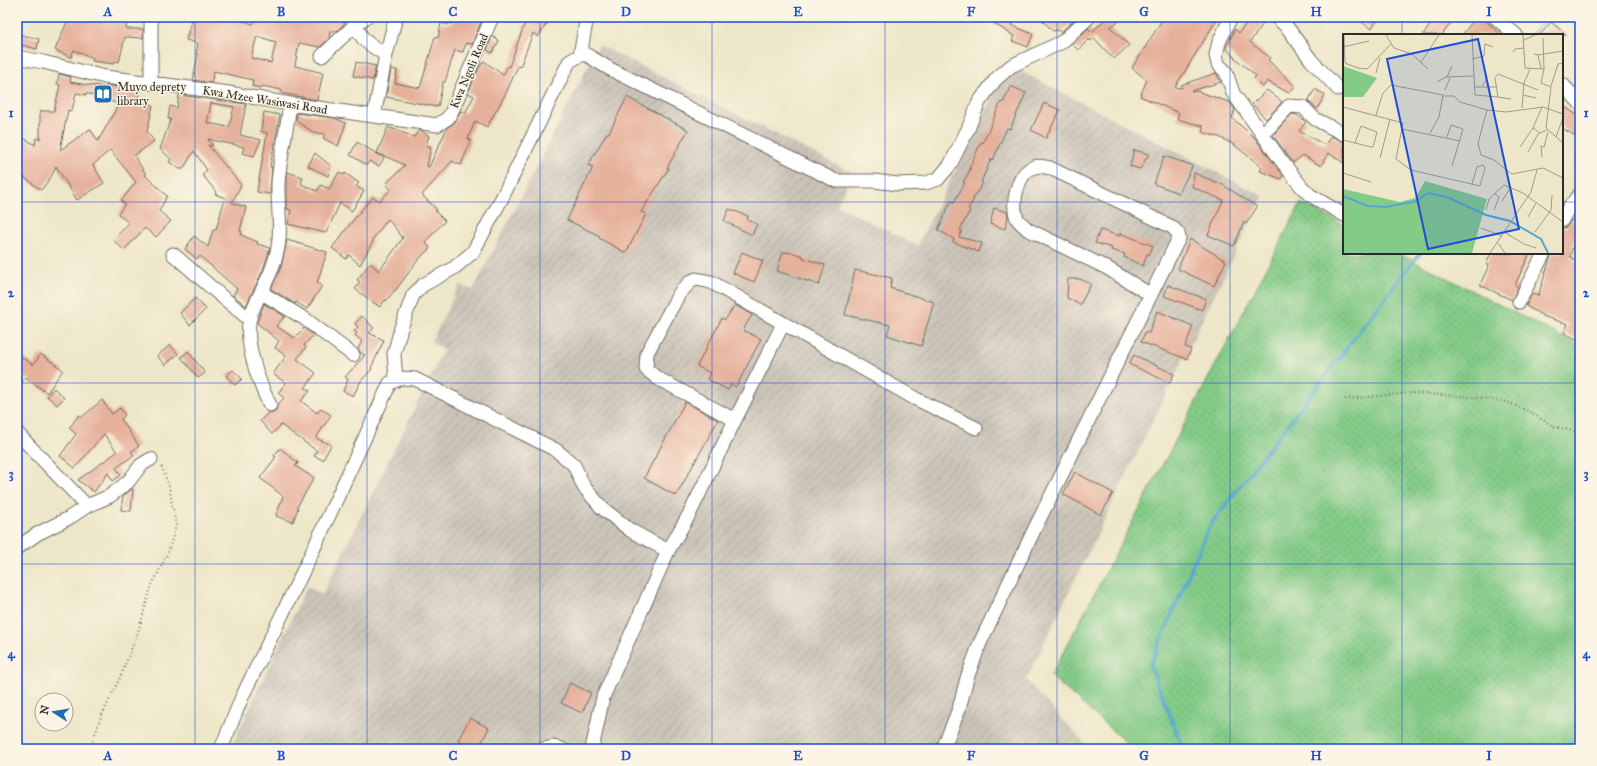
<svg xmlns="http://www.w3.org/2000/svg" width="1597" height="766" viewBox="0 0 1597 766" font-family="'IM FELL Great Primer',serif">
	<defs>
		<pattern id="industrial-furrows" width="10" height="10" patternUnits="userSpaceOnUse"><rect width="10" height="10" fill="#cac3b8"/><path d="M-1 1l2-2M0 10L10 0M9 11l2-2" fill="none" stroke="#aea89e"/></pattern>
		<pattern id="grass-dots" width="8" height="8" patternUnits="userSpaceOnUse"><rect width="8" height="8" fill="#83cb87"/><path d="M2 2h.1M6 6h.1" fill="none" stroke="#71ae75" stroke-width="1.8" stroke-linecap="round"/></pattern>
	</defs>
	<rect width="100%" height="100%" fill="#fcf5e5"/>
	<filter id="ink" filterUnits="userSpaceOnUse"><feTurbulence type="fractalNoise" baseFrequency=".025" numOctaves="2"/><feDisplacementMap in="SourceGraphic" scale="8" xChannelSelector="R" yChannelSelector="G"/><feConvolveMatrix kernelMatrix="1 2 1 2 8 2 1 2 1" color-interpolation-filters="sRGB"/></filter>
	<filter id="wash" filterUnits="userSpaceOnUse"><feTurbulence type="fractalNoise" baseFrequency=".012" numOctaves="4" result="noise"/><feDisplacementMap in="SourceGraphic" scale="16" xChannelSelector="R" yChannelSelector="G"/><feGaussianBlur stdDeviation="0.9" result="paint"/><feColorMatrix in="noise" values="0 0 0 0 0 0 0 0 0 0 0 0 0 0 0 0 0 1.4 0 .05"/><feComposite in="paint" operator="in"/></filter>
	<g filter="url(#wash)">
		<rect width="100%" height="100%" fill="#ede6c8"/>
		<path fill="url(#industrial-furrows)" d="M599,45L853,173L837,205L917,246L1009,65L1263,196L1026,680L1090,749H232V745L307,586L322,595L444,349L431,342L460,284L473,290Z"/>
		<path fill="url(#grass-dots)" stroke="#577b59" d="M1301,203L1344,225V253H1398L1580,346V749H1133L1051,676Z"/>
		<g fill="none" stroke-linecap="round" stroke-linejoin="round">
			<path stroke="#55a7d0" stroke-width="3.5" d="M1531,35L1547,17
				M1183,749L1150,665L1210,525L1420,253"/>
		</g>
		<g id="blocks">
			<path fill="#e6b19b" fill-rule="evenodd" d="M69,17H127L126,29H143V38L125,37L119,62L115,61L114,64L92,61L93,58L74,50L71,57L55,50Z
				M193,17H229L253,24L255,20L258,21L259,17H345L344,24L337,31H330L329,39L320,47L299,43L295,66L323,73L317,100L281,93L282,90L262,86L261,88L252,86L253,80L214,71L211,83L193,80L198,54H196L198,43L186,40ZM257,36L276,42L271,63L251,58Z
				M454,17H483L472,44L466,43L463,52L455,50L445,82H443L438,107L386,97L391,69L397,70L395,83L420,88L435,37L438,38L441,23L448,25V23L452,24Z
				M527,17H551L538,37L533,33L520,67L518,66L507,91L487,127L475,121L468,139L471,140L461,165L452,161L422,195L437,210L435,211L445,221L425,242L430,248L418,260L395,291H394L386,301L385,300L380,307L355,289L360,282L357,280L370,263L379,271L403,238L388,219L372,240L373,241L360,265L349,255L346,259L332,248L358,214L373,197L380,201L391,189L386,184L405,165L377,153L388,127L414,137L419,130L422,131L429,136L426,145L431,147L427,166L429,167L447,128L455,122L461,111L465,113L474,96L468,93L479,68L484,61L503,75L508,66L509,67Z
				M984,17H1016L1011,25L1033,34L1028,47L1012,41L1014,36Z
				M1039,17H1077L1061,32L1058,30L1053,31Z
				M1107,17H1125L1110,27L1129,45L1114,59L1094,38L1090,41L1089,39L1078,50L1072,44L1088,28L1092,32Z
				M1164,17H1206L1216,21L1175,87L1182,88L1181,85L1216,73L1221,82L1191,91L1196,92V91L1229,102L1235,109L1232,118L1255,138L1283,175L1281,179L1260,171L1262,167L1233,144L1219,137L1202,132L1203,126L1177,119L1179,113L1140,96L1147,80L1132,68Z
				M1251,17H1260L1265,21L1250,42L1270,58L1268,60L1295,86L1289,93L1267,81L1263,87L1254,78L1256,76L1234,57L1226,48L1235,29L1239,33Z
				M1355,17H1380L1371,29Z
				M1436,17H1447L1452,21L1442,35H1423Z
				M1476,17H1482L1501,35H1462Z
				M1551,22L1567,35H1540Z
				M17,34L39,39L37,49L17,44Z
				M492,36L499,41L492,53L487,50Z
				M356,62L376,66L373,80L353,76Z
				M59,74L71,77L70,82L95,86V85L106,88L107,85L116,87L130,91L131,88L140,90L137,102L153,105L147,132L154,141L134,156L146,174L145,175L167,196L159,211L171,221L156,237L145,228L124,250L113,240L129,223L118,214L125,204L121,201L136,182L110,150L93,165L104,183L77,200L56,166L51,177L41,190L17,172V134L35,145L36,138L40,139V111H54L60,85L57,84ZM76,93L86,95V93L119,104L98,141L90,129L60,150L68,110L72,111Z
				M1011,86L1026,93L1010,129L1007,128L993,160L991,159L981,182L983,183L973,198L974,199L968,209L970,210L960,230L962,231L959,237L982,243L979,252L953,242L954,239L938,230L951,201L954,202L965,183L963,182L971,169H969L981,142L983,143L1001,102L1003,103Z
				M1315,89L1325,95L1317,109L1308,101Z
				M1267,90L1282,102L1266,119L1252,104Z
				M179,95L246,104L240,135L261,140L254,156L242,153L244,147L208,139L213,146L208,145L241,185L232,203L246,207L240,231L242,232L241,235L258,242L257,244L270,248L263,270L246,306L233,295L237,289L200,256L197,259L185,249L194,236L208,247L213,230H216L225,198L215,194L216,192L202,174L207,170L194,151L183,169H180L169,162L171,159L160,149L171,119H168L170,106L177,108ZM211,103L234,107L229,127L207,123Z
				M627,97L688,130L667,168H669L641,212L646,214L626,253L599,238L600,236L567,220L593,167L588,165L607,133H609Z
				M1044,103L1060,110L1046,138L1031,130Z
				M1562,105L1580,117V139L1562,128Z
				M264,112L280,115L270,167H272L270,194L257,192L267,133L261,131Z
				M297,113L334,118L346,123L338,146L323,138L325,134L313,132L296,121Z
				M1292,114L1297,115L1306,122L1299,131L1325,145L1331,136L1344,142V163L1328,153L1321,166L1303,155L1293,163L1273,135Z
				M357,142L384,158L379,166L369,161L367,165L350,155Z
				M1134,150L1149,154L1140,169L1130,166Z
				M315,153L331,166L328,176L308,166Z
				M1164,156L1191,165L1192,167L1179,193L1154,184Z
				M287,172L303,177L301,184L317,191L321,185L329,189L339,172L344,175L345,173L359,183L356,186L364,191L352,211L340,203L326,233L288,224L291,210L287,209Z
				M1194,173L1223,185L1257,207L1246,224L1244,222L1234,246L1208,235L1223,200L1192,187Z
				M994,208L1007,212L1008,217L1005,229L990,224Z
				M729,209L748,216L747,220L757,224L752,235L724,221Z
				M1571,220L1580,223V238L1576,236L1570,257L1573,258V260L1580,262V341L1564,333L1568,324L1545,317L1526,306L1532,294L1538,296L1552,253H1562V231L1563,228L1567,227Z
				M1100,230L1120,236V233L1153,246L1149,255L1147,254L1143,266L1124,257L1125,254L1111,250L1112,248L1095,243Z
				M1190,239L1226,261L1214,286L1178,269Z
				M287,240L327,252L317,283L322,286L307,309L296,302L295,304L271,289L281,267Z
				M742,252L763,261L754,282L733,273Z
				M783,252L794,253L803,256V258L825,265L819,285L777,271Z
				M1491,253H1530L1515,285L1518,287L1512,300L1480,285L1489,265L1486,264Z
				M855,270L892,278L890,288L934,302L921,346L887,335L890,325L845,315Z
				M1068,279H1080L1091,284L1080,305L1067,298Z
				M1168,285L1206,299L1202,310L1164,296Z
				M195,298L206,309L190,325L180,313Z
				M264,304L285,316L276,326L294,338L304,328L314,335L304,345L306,347L297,359L316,373L305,388L310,391L301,401L317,413L321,408L331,415L316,438L331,445L323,460L314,456L317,451L281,425L272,434L260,421L268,413L273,412L276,410L278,404L284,398L278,393L286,383L273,374L286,356L275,348L279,341L257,323Z
				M735,305L752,315L743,330L761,339L736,387L731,384L728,390L707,379L710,373L697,366L722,318L725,320Z
				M1157,311L1193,326L1185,347L1191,349L1187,359L1141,342L1145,332L1149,333Z
				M362,316L374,328L369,333L384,340L371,368L372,369L361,381L353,396L343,391L348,379L345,377L365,355L361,353L358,349L362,341L355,335L357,333L354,331L358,327L355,324Z
				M170,345L178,354L165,365L157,356Z
				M188,351L205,373L198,378L181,357Z
				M17,353L33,365L41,354L63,370L47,393L25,377L17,392Z
				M1134,355L1174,374L1170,383L1129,364Z
				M233,370L242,379L235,385L226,376Z
				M54,388L64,398L57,405L47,396Z
				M102,400L112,414L120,408L125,415L121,419L139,446L131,452L134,455L116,468L121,475L113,481L108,473L94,492L78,480L117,452L104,434L75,468L60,456L76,434L69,428L79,415L82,417Z
				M685,402L718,420L676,496L644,478Z
				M280,448L298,463L295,466L314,478L297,507L298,508L293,522L276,516L283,496L260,478L276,457L274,456Z
				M1075,472L1113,493L1101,515L1063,494Z
				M132,489H133L131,511L121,510L123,496Z
				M570,683L591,693L582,713L561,703Z
				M470,718L489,728L478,749H474L458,740Z"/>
		</g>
	</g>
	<g filter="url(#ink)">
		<use href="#blocks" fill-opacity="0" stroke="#6f6c62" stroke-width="1"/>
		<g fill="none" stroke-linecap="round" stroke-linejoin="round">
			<defs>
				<path id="minor" d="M354,17C359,40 367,43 386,55
					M1231,17L1219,42L1216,55L1218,64L1226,72L1233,93L1280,159L1301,186L1310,195L1344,215
					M1276,17L1287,27L1311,60L1338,89
					M1495,17L1516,35
					M580,55L587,17
					M322,56L356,24L366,17
					M17,57L43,62L105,77L229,93L290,104L437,125L448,118L452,111L492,17
					M151,83V17
					M1562,84L1580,103
					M374,116L386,55L396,17
					M1263,134L1289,106L1303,107L1315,119L1344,134
					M1562,220L1569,207L1580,194
					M173,254L220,295L249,319
					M262,293L305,319L353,355
					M1519,302L1544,253
					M396,380L394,354L401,328L413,295L423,285L454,268L473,252L502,198L569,62L580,55H587L610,69L836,181H874L898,184L926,183L938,179L950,165L968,129L979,102L996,79L1011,66L1062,42L1089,17
					M270,405C259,384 242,337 251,314C260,291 274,272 278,247C282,226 277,203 278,183C280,156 287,130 290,104
					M735,420L657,378L646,369L647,353L679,294L690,282L696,279L711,282L916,399L976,428
					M17,433L87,506
					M17,548L37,534L69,518L87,506L110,496L128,482L141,465L151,459
					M221,749L242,697L308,561L390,383L401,378L415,379L556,450L574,465L584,487L602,508L630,530L668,551
					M543,749L553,747L562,749
					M592,749L603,697L668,551L690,513L735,420L783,324
					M943,749L959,709L967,678L980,643L1037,524L1179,238L1178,233L1172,227L1050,168C1044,167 1040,165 1034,167C1017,173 1010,206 1018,220C1020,223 1025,226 1027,229L1107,268L1151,295"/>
			</defs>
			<use href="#minor" stroke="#6f6c62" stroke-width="15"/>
			<path stroke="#6f6c62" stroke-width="2" stroke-dasharray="1 3" stroke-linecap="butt" d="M1345,399L1412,393L1474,397L1507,402L1530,412L1553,426L1580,433
				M90,749L101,717L119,680L138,632L151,587L168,553L176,526L169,486L161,465"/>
			<use href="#minor" stroke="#fff" stroke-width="13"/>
		</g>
	</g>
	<path fill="none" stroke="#1d4ed8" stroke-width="1" stroke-opacity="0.55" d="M195,17V749M367,17V749M540,17V749M712,17V749M885,17V749M1057,17V749M1230,17V749M1402,17V35M17,202H1344M1562,202H1580M1402,253V749M17,383H1580M17,564H1580"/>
	<defs>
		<symbol id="library-square" viewBox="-11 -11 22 22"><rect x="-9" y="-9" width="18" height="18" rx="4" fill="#1f6fb2" stroke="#fcf5e5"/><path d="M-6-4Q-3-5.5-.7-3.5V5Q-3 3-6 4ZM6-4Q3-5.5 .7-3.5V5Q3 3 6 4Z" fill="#fff"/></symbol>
	</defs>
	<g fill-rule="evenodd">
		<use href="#library-square" x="92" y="83" width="22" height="22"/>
	</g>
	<g text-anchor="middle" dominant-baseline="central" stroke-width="3" stroke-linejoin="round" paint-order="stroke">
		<g font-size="12" fill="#2b2b2b" stroke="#fcf5e5">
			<text transform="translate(469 71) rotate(-67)">Kwa Ngoli Road</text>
			<text transform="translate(265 100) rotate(9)">Kwa Mzee Wasiwasi Road</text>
		</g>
		<g font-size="12" fill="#2b2b2b" stroke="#fcf5e5" text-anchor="start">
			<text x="117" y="87">Muyo deprety<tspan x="117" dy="14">library</tspan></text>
		</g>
	</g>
	<g transform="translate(1343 34)">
		<rect width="220" height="220" fill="#ede6c8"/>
		<path d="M0,32L34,44L20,63H0ZM82,147L144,165L129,219H0V155L57,168L72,164Z" fill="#83cb87"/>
		<path fill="none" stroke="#55a7d0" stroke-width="2" d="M0,162L25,172L43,173L73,167L85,159L104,163L143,181L167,187L198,205L205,219"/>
		<path fill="none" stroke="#9f9b89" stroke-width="1" d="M1,1L2,29L15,34L24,35L48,10M43,1L51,14L69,20L85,35M129,1L132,61L155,63L152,44L155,40L195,56M180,1L182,34L201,35L198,49L208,53L203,94L220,109M200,4L201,35M181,6L192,1M0,13L26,7M170,18L172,15L181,14M191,20L195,21L198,34M195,21L220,17M129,25L141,22L142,10L150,13M78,28L96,1M33,39L37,24M104,43L109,32M94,48L103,43L130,42M139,52L143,47V40M208,52L215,30L220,29M131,53H153M102,56L107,44M180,61L193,64M100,62H111L117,68L144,76L135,109L138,121L151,126L169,140L200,134L220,144M155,63L168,65M0,73L60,89L53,125L68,136L137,152L142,134L140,131L134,133L129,150M179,74L181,49L187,35M144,76L163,78L200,73L220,80M33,81L40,59L48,51L100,61L96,83L87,99M190,94L199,73M59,95L117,107M104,103L108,91L120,95L109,132M213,103L220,84M0,106L28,113H30L34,98L18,92L12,109M177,113L190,94L197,99M185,118L195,100L204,96M199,123L198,112L201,113L205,98M37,124L47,85M0,139L28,148M151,159L156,163L151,176M159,167L168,153M143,176L146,165L161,151L180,159L220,188M185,183L193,169M138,194L159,202M161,198L181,210L193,214M192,198L208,176L209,161M155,209L162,219M147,219L188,158L194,136"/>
		<path fill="#1d4ed8" fill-opacity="0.15" stroke="#1d4ed8" stroke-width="2" d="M135,5L176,195L85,215L44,25Z"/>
		<rect width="220" height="220" fill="none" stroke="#2b2b2b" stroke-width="2"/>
	</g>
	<rect width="1597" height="766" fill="none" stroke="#fcf5e5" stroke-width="44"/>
	<g transform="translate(54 712) rotate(282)"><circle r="19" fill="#fcf5e5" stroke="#a8a49b"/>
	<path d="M0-3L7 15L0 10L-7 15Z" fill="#1f6fb2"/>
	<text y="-6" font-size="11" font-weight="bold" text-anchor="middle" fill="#2b2b2b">N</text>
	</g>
	<rect x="22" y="22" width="1553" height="722" fill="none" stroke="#1d4ed8" stroke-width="1.5"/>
	<g font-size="13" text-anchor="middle" font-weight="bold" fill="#1d4ed8">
		<text x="108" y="16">A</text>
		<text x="281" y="16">B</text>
		<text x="453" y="16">C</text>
		<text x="626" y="16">D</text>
		<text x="798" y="16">E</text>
		<text x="971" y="16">F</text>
		<text x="1144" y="16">G</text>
		<text x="1316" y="16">H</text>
		<text x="1489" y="16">I</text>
		<text x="11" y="117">1</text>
		<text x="1586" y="117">1</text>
		<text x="11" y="297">2</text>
		<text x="1586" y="297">2</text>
		<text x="11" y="478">3</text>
		<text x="1586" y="478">3</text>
		<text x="11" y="658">4</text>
		<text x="1586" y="658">4</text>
		<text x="108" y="760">A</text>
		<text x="281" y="760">B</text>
		<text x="453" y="760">C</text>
		<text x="626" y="760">D</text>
		<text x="798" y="760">E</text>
		<text x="971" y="760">F</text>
		<text x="1144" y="760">G</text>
		<text x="1316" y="760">H</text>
		<text x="1489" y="760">I</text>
	</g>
</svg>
